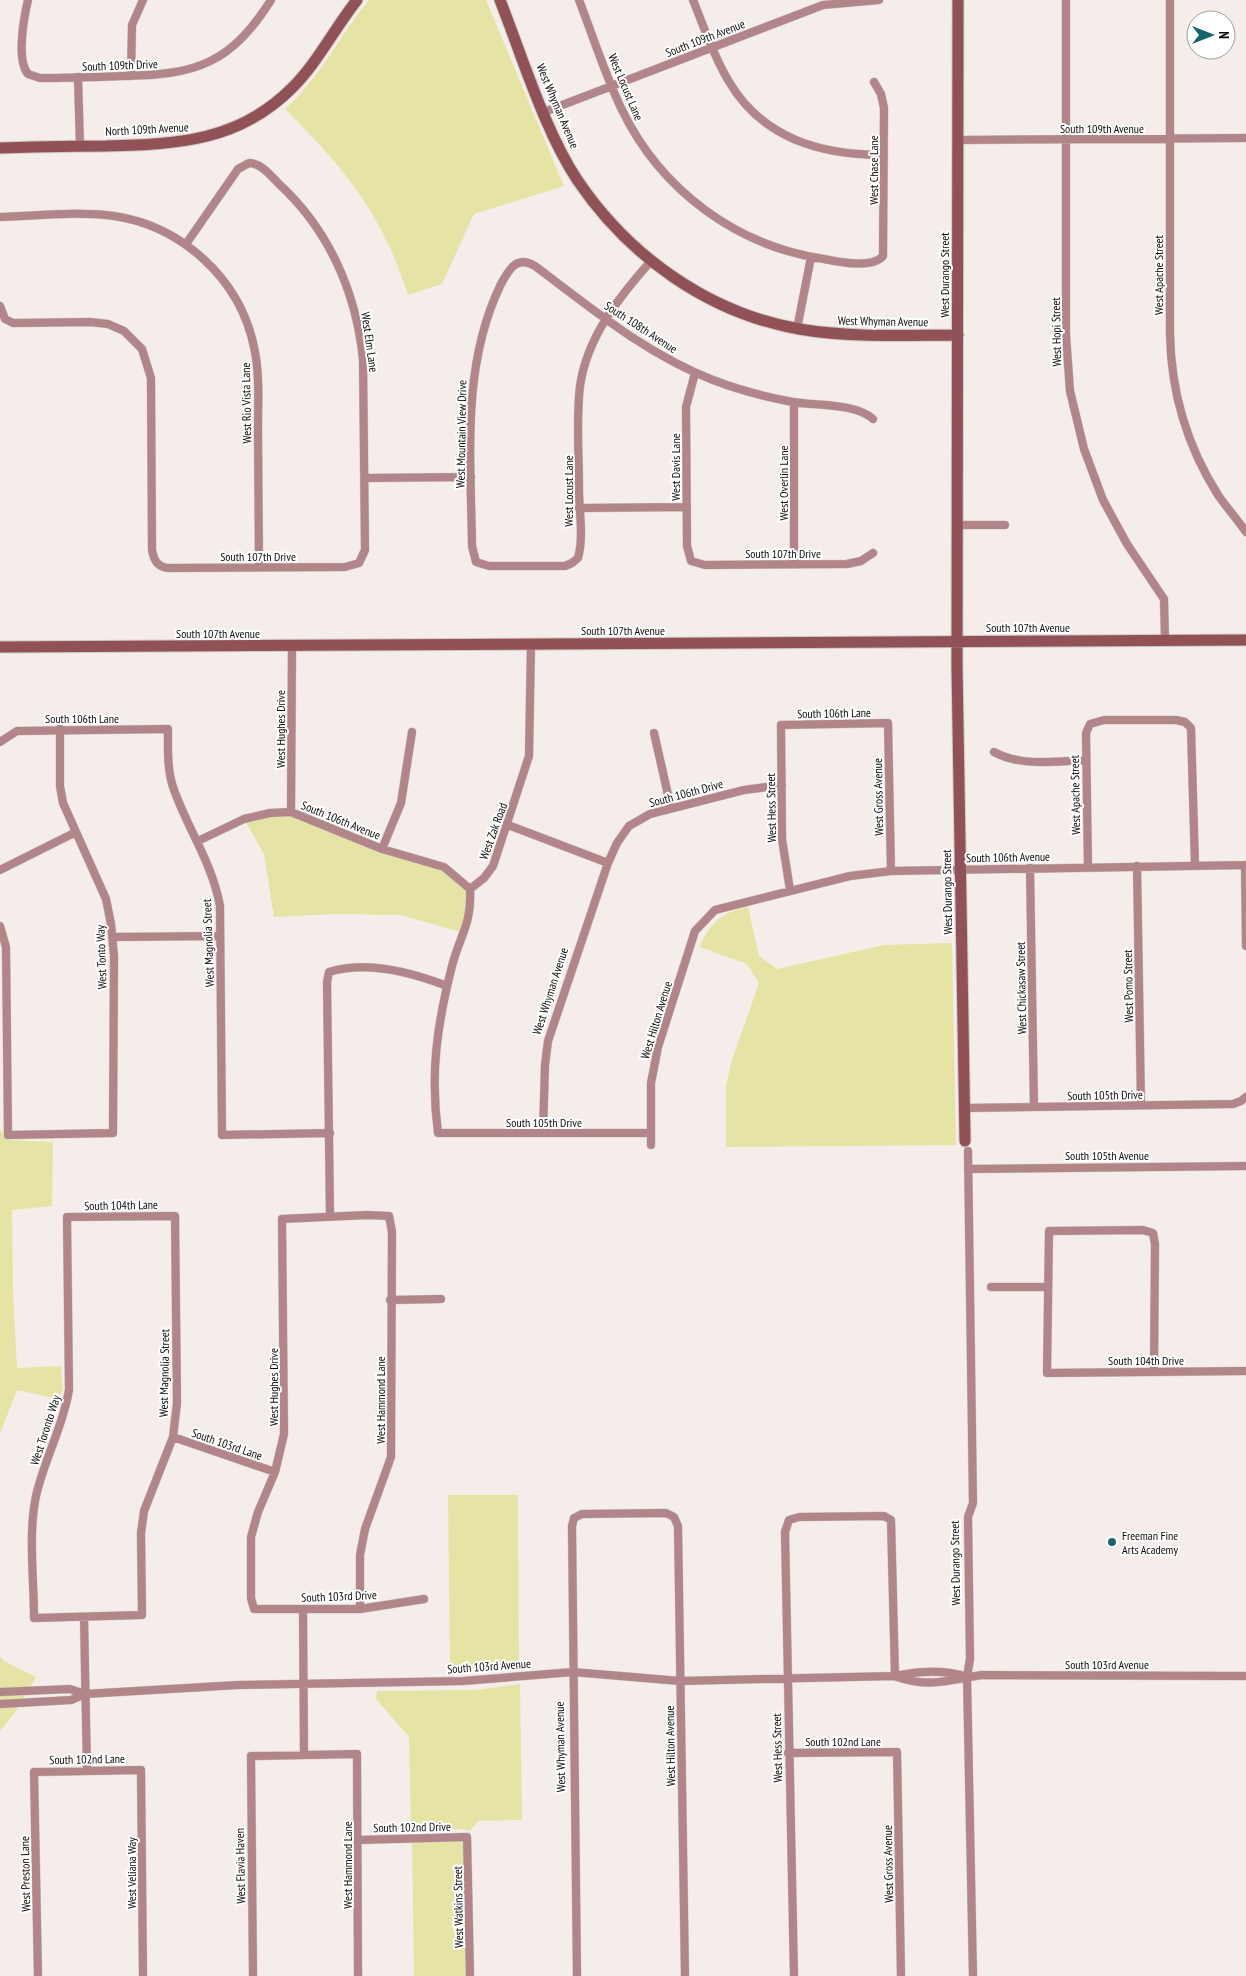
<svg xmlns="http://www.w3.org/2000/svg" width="1246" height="1976" viewBox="0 0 1246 1976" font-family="'PT Sans Narrow',sans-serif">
	<rect width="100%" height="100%" fill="#f5ede9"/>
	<path fill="#e5e4a4" d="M369,0H486L564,186L474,214L442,284L408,295C381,212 346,170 285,109C319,79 340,35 369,0Z
		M291,812L444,867L470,889L464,933L401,915L336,914L274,917L264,854L244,819Z
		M748,907L759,956L777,969L884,945L952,943L956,1145L726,1147V1086L732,1060L759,983L747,964L700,947C709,924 723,911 748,907Z
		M0,1130L10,1140L53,1142L52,1206L12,1210L13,1292L17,1368L61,1366L63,1389L59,1399L17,1390L0,1434Z
		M448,1495H518L519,1667L450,1673Z
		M0,1656L4,1661L36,1677L14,1714L0,1731Z
		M520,1684L522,1820L478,1821L470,1831L461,1829L411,1831L409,1737L376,1699L377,1691L475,1690Z
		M467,1837L470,1976H414L412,1839Z"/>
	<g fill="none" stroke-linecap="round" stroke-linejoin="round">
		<defs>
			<path id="street" d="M28,0C24,17 16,60 28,74L40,78C68,78 96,77 124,76C197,75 231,63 271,0
				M579,0C593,36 605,75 622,110C661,190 736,246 824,259C839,262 872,269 883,256L884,108L881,94L874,82
				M693,0C704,27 713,55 728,80C762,139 821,155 884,155
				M1066,0V335L1070,391L1084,449L1103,500L1127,544L1164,599L1165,640
				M1170,0V334C1171,392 1187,446 1218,495C1227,508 1237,519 1246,532
				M131,76L132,25L143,0
				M78,77L80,146
				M544,112L823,5L879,0
				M958,140L1246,138
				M0,217C37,216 77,211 114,216C182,226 240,279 254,347C260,374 258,403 258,431C258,476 259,522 259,567
				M651,261C619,297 587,337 580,386C576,419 579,455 579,489C579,510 584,537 578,558L572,563L565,566H489L476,562L472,546C471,457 461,366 501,284C509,269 517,255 535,266C591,308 646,354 713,380C739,390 766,397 793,402C817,406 855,403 873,419
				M0,306L5,319L13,323L90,322L108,324L124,331L142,349L151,378L152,550C154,561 158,567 168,568L345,567L359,563L365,550L363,359C356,292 329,230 279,184C271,176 261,163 249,163L238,169L186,244
				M797,329L811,257
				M695,373L686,407L687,546L691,561L705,565L847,564L861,561L873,553
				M794,402V564
				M365,478L471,477
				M579,508L687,507
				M958,525H1005
				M654,733L671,808
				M0,742L17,731L168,729C168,748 167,769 173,787C187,828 212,862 220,906L222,1135L330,1133
				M994,752C1021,767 1056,761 1086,760
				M291,812L292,646
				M508,825L608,863
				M198,841L244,819L270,813L291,812L382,849L444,867L470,889
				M382,849L401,803L412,732
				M1245,865L1246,946
				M1137,866L1141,1105
				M1088,867L1086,733L1090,724L1104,720H1176L1185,722L1191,728L1195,865
				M1030,868L1034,1107
				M0,870L76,832
				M470,889C472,924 460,935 452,966C437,1025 430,1073 438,1133H651
				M470,889L484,878L493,866L529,756L531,644
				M790,890L782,839L781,725L888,723L891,871
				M0,926L6,947L8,1135L113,1133L114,956L111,924L106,899L63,803L60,786V729
				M113,937L220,936
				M964,1108L1233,1104L1241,1101L1246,1097
				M543,1133L545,1065L548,1041L608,863L617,843L629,826L650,814L744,790L782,785
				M651,1145V1083L658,1047L695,931L715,910L850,876L891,871L1246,865
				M968,1151L973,1503L968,1517L970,1659L967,1677L973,1976
				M968,1169L1246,1166
				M175,1216L177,1403L173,1437L144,1511L141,1533L142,1615L34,1618C34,1578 28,1535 36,1496C44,1460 63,1427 69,1390L67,1217Z
				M330,1216L327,982L329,972C367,960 411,972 447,986
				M991,1287H1048
				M390,1300L441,1299
				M1154,1371L1155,1244L1153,1233L1143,1230L1049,1231L1047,1373L1246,1371
				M173,1437L275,1472
				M303,1609L304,1754
				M360,1609V1555L365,1529L391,1457L392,1232L389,1216L367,1215L282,1219L284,1434L275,1472L258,1512L251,1537V1598L254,1609H360L424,1599
				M84,1617L87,1771
				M897,1677C929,1688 950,1680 982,1675L1246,1676
				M0,1692L70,1689L85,1694
				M0,1704L71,1700L85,1694L238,1685L463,1681L573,1672L680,1681L895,1676C919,1671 944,1669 967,1677
				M788,1753L897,1752L901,1976
				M358,1840L467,1837L470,1976
				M38,1976L34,1772L141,1770L143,1976
				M253,1976L251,1756L357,1754L358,1976
				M577,1976L572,1526L574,1518L582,1514L666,1513L674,1517L678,1526L685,1976
				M794,1976L785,1532L789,1520L799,1517L884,1516L891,1520L895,1676"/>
			<path id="secondary" d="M500,0C522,56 545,132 578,181C629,256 708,313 799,329C851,338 905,335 958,335
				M958,0L957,666L965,1141
				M0,148C35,147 71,146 106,146C177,144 238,142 292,88C318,62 334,29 357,0
				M0,647L1246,640"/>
		</defs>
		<use href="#street" stroke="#d0c9c5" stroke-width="9"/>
		<use href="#secondary" stroke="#d0c9c5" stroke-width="13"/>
		<use href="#street" stroke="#b28588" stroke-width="8"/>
		<use href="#secondary" stroke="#905257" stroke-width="11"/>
	</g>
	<circle fill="#166568" stroke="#fff" stroke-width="2" cx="1112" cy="1542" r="5"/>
	<g text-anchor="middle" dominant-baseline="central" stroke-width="4" stroke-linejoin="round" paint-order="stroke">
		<g font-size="12" fill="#0e0b0a" stroke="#fff">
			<text transform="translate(705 38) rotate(-21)">South 109th Avenue</text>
			<text transform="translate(120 65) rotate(-2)">South 109th Drive</text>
			<text transform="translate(626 87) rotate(67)">West Locust Lane</text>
			<text transform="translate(558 106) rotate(67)">West Whyman Avenue</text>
			<text x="1102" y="128">South 109th Avenue</text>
			<text transform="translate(147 129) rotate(-3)">North 109th Avenue</text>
			<text transform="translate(873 170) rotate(-90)">West Chase Lane</text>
			<text transform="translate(944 275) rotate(-90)">West Durango Street</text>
			<text transform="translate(1158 275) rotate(-90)">West Apache Street</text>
			<text transform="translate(883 321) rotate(1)">West Whyman Avenue</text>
			<text transform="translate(641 327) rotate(33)">South 108th Avenue</text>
			<text transform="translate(1056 332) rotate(-91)">West Hopi Street</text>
			<text transform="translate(370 342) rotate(82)">West Elm Lane</text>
			<text transform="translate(246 403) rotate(-91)">West Rio Vista Lane</text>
			<text transform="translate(461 434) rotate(-89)">West Mountain View Drive</text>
			<text transform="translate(675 467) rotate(-90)">West Davis Lane</text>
			<text transform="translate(783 483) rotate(-90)">West Overlin Lane</text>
			<text transform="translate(568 491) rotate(-90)">West Locust Lane</text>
			<text x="783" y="553">South 107th Drive</text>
			<text x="258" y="556">South 107th Drive</text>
			<text x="1028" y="627">South 107th Avenue</text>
			<text x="623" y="630">South 107th Avenue</text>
			<text x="218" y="633">South 107th Avenue</text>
			<text transform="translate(834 713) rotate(-1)">South 106th Lane</text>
			<text x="82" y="718">South 106th Lane</text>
			<text transform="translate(280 729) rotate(-90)">West Hughes Drive</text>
			<text transform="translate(686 793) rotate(-15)">South 106th Drive</text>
			<text transform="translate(1075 795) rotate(-91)">West Apache Street</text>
			<text transform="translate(878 797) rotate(-91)">West Gross Avenue</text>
			<text transform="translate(771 808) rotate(-91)">West Hess Street</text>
			<text transform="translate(341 820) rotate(22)">South 106th Avenue</text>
			<text transform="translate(493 831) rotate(-70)">West Zak Road</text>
			<text transform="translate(1008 857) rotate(-1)">South 106th Avenue</text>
			<text transform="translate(947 892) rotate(-91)">West Durango Street</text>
			<text transform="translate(208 943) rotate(-92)">West Magnolia Street</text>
			<text transform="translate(101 957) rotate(-92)">West Tonto Way</text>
			<text transform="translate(1128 986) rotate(-91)">West Pomo Street</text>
			<text transform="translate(1021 988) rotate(-91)">West Chickasaw Street</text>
			<text transform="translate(550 991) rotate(-72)">West Whyman Avenue</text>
			<text transform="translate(656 1020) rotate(-73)">West Hilton Avenue</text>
			<text transform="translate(1105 1095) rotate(-1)">South 105th Drive</text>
			<text x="544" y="1122">South 105th Drive</text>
			<text x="1107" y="1155">South 105th Avenue</text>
			<text transform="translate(121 1205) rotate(-1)">South 104th Lane</text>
			<text x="1146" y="1360">South 104th Drive</text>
			<text transform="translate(164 1373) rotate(-89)">West Magnolia Street</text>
			<text transform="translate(273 1387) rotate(-90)">West Hughes Drive</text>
			<text transform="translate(380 1400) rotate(-90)">West Hammond Lane</text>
			<text transform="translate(45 1430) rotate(-72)">West Toronto Way</text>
			<text transform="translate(227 1444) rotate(19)">South 103rd Lane</text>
			<text transform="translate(955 1563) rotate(-91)">West Durango Street</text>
			<text transform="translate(339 1596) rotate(-2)">South 103rd Drive</text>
			<text x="1107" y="1664">South 103rd Avenue</text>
			<text transform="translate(489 1666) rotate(-4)">South 103rd Avenue</text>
			<text x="843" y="1741">South 102nd Lane</text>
			<text transform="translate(670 1746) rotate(-91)">West Hilton Avenue</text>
			<text transform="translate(560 1747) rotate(-91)">West Whyman Avenue</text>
			<text transform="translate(777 1748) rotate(-91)">West Hess Street</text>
			<text transform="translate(87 1759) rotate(-1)">South 102nd Lane</text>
			<text transform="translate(412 1827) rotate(-1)">South 102nd Drive</text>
			<text transform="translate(888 1864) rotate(-91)">West Gross Avenue</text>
			<text transform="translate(347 1865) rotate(-90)">West Hammond Lane</text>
			<text transform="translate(240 1866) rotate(-91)">West Flavia Haven</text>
			<text transform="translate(131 1873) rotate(-90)">West Veliana Way</text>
			<text transform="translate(25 1874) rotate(-91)">West Preston Lane</text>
			<text transform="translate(458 1907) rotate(-91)">West Watkins Street</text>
		</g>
		<g font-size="12" fill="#0e0b0a" stroke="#fff" text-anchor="start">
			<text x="1122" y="1535">Freeman Fine<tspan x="1122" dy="14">Arts Academy</tspan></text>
		</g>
	</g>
	<g transform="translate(1211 35) rotate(90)"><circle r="24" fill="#ffffff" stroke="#9f9d9d"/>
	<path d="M0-4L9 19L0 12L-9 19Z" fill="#166568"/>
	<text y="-8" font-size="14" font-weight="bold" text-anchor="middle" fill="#0e0b0a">N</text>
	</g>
</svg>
